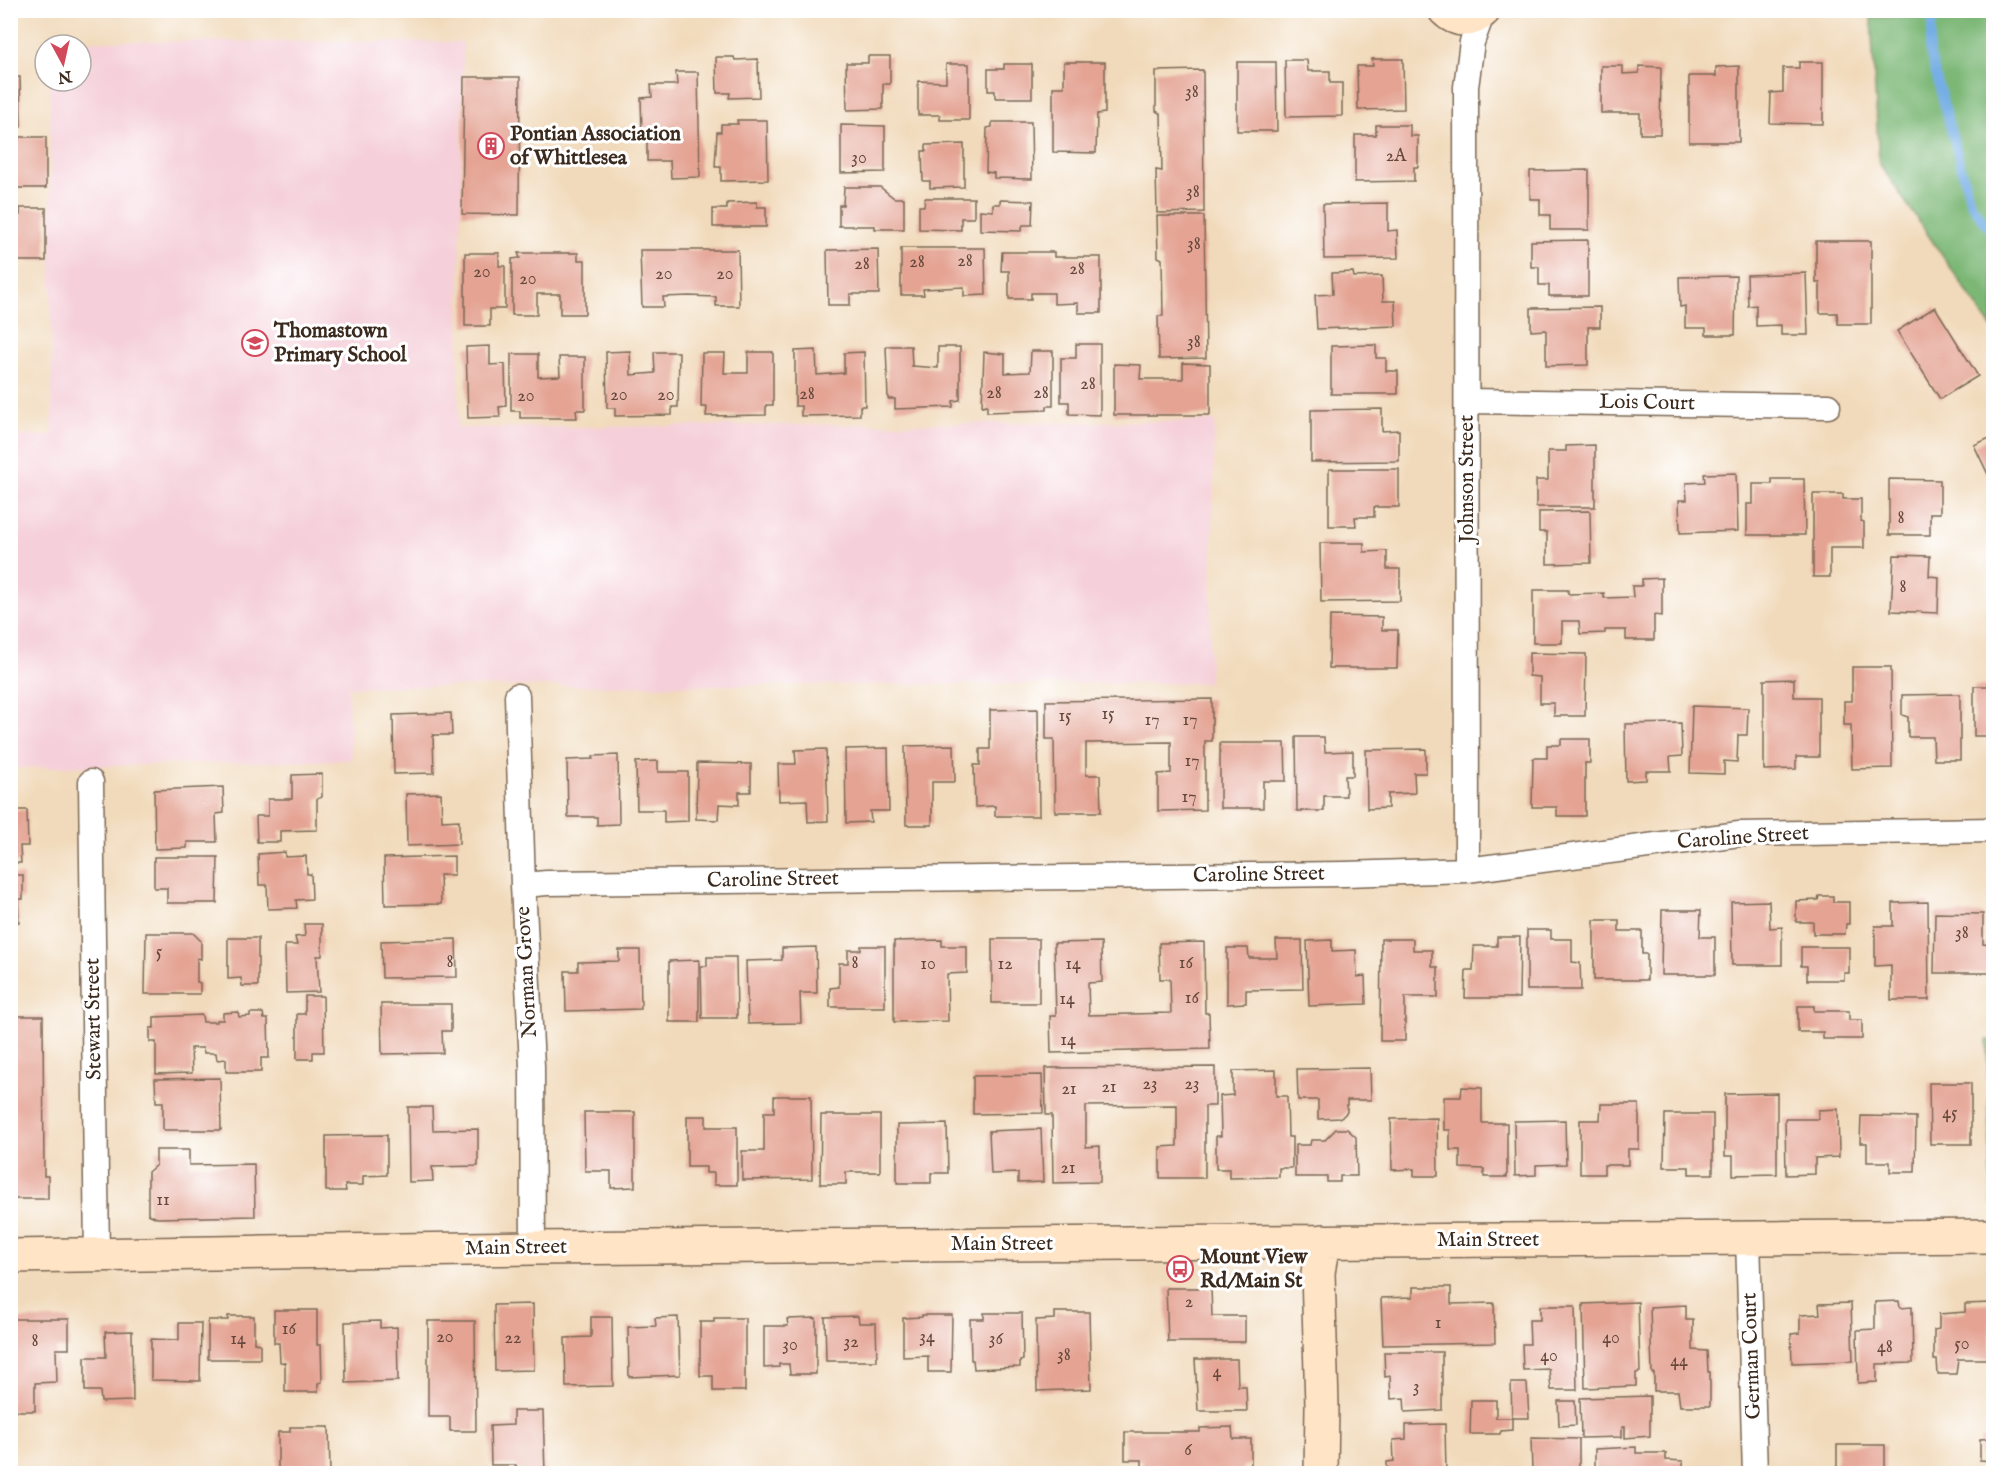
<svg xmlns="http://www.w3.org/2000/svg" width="2004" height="1484" viewBox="0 0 2004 1484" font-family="'IM FELL English',serif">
	<rect width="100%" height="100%" fill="#fff"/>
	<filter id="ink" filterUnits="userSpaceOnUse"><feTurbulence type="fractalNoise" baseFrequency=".0167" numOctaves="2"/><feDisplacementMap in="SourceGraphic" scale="12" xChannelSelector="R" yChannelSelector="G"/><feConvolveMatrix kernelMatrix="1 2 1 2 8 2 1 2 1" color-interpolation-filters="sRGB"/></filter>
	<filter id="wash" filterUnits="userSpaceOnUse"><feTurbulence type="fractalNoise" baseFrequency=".008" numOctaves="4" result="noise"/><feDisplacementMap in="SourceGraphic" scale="24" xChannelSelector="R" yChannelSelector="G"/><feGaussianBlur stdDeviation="1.35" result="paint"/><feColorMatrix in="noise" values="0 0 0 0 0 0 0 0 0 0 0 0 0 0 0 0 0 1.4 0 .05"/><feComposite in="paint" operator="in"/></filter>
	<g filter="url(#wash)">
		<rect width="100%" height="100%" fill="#f1dabb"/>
		<path fill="#f5cfd9" d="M50,41L463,42L458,428L1215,421L1209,683L348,687L351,760L11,768L10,436L52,435L50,81H81V45H50Z"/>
		<path fill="#7cb776" stroke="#5c704a" stroke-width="1.5" d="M1871,17H1993V330L1879,163Z
			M1987,1040H1994L1993,1204H1992Z"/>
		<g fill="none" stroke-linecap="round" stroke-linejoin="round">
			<path stroke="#75aee5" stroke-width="9" d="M1934,10L1929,50L1971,204L1994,235"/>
		</g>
		<g id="blocks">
			<path fill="#e4a393" d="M868,56H890V84H883V109L847,110L846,63H868Z
				M716,57H734L735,60L758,59L759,97L729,98L730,93H717Z
				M1372,59H1403L1404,109L1358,110L1357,66H1373Z
				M1285,60H1307L1308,71H1330V83H1342V116L1286,117Z
				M1064,62H1105V113L1097,114L1096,153L1053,152V87H1064Z
				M1237,62H1276L1277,131H1237Z
				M1799,62H1823V124L1770,123L1771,93L1783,92V68H1799Z
				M946,64H969V120H940V115H918V81L946,82Z
				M1004,64H1032V98H995V91H988V69H1004Z
				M1601,66H1623V74L1639,73V66L1661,67L1660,134H1640V113H1601Z
				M1739,66V142H1689V76H1716V67Z
				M1203,70L1204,212L1157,213L1156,170L1162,171L1161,114L1156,111V71Z
				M676,72H698L700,177L671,178L670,161H647V133H642L641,98L652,97L651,85H677Z
				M10,77H20L21,127H10Z
				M464,77H520L519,215L462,214Z
				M737,120H767L768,180L721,181V167H715L717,132H721V124H738Z
				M992,122H1031L1032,179L994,178V173L986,172L987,128L992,127Z
				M841,125L885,126V172L841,173Z
				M1376,125H1410V136H1418V167H1414V181L1355,182V135H1376Z
				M10,137H46V188H10Z
				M964,144V187L930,188V181H923L922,151H926V145Z
				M1589,170V230H1550V215H1540V199H1530V171Z
				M844,187H880L894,198H904V229H875V226H839V205H843Z
				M925,198H974V218H961V230L919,229V206H924Z
				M1000,200L1033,201L1032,225H1023L1021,231L980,230V210L993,211V204H1000Z
				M757,202V207H766V227H713V209H727V203Z
				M1388,203V231L1397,230L1398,258L1324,259L1323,204Z
				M20,208H46V261H17V251H10V215H20Z
				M1157,216H1204L1206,358L1159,359L1158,316H1163L1162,259L1158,257Z
				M1588,240V296H1549V285H1539V267H1531V241Z
				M1816,241H1871V324H1838L1837,313H1820V283H1816Z
				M901,248H985L986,295L964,296V287L923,289L924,295H901Z
				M878,249L879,294H850V305H828L827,250Z
				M640,250H738L739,306H716V297L689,296L663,297L664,307H642Z
				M1002,252H1054V257H1101V313H1078V303L1054,304V293H1031V299H1009V271H1001Z
				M465,253H499V266H505V309H490V326H465Z
				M518,253H578V260H585V314H560V294H537V315H512V259L520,258Z
				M1353,272L1354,277L1382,276L1383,301H1395L1396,326L1317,329L1315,295L1333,294L1332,273Z
				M1806,273L1808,335H1781V325L1756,326V305L1748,306L1747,275Z
				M1736,276L1735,335H1706V328H1685V306L1680,307L1679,277Z
				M1600,307V327H1588V365L1546,366V330L1531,331V308Z
				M1935,307L1978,376L1940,399L1897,331Z
				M1076,344H1100V415L1069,414V402H1061V358H1076Z
				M1376,345V358H1386V371H1398V394H1331V346Z
				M490,346V365L505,364L506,406L499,407L500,417L468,418L466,347Z
				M886,346H911L912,366L938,368V347H960V400L953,401V407L895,409V399H888Z
				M816,350L817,375L844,373V353L864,352L865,406H860V415L801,416V406H795V351Z
				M630,351L631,375L655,373L654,352H679L678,407H672V415L615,416V408H607L606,352Z
				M1031,351H1053V406H1047V410L987,412V405L982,406L984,352L1005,354V373L1030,372Z
				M748,352H773V405H766V415L706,416L707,407H701L702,353H725L724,373H748Z
				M511,354H538V377L560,376L559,357H585V410H576L577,418H520V411H511Z
				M1183,363L1210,364V415H1114V364L1141,365L1140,379H1183Z
				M1382,409V431L1399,430V461L1311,462V410Z
				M1994,436V487L1974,445Z
				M1595,445V507H1536V480H1548V451H1566V446Z
				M1329,469H1399V507H1374V517H1355L1356,526H1329Z
				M1736,473L1738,531L1680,533L1679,500H1687L1686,483L1705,482L1704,474Z
				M1772,479H1804L1805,535H1747V504H1753V484H1772Z
				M1889,479L1940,480V513H1930V535H1889Z
				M1813,494H1843V499H1861V521L1864,522V548H1830V577H1813Z
				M1590,511L1591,563L1547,564V532H1539V512Z
				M1320,543H1364V552L1387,551V569H1400V601L1321,602Z
				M1894,555L1930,556L1929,576L1939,577L1938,613L1891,611Z
				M1662,578V616L1654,615V640H1626V630H1605V633L1580,634L1579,621H1562V643H1533V590H1568V594L1604,593V598L1633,597L1632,586H1642V579Z
				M1330,616L1382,617V630H1398L1397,668H1329Z
				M1529,653L1586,654L1585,716H1554V703H1540V677L1529,676Z
				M1852,667H1891L1892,768L1852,769L1851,725H1844V701H1852Z
				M1794,679V697H1819V757H1796V769L1764,770V680Z
				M1974,686H1994V736H1974Z
				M1960,694V760H1934L1933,737H1908V717L1902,715V695Z
				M1212,699V741H1205V810L1158,811V774L1171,773V742L1086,743V775H1100L1101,812H1055L1054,739H1046V701Z
				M1692,706L1748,708L1747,735H1738L1737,762L1724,761V774L1690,773Z
				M1038,709L1039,816H995V806L975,807L974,765H980V749H990V710Z
				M451,713L452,735H433L434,773L394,774L393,715Z
				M1681,723L1682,756L1670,757L1671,771H1646V780L1626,781L1625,724Z
				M1296,737H1324L1325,752L1353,751V776H1345L1346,796H1324V811H1297Z
				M1561,739H1590V763H1585V816H1557V807H1532L1533,758H1547V745H1561Z
				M1220,743H1285L1286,781H1263V808H1220Z
				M954,745L955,782H932V825H906L905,746Z
				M888,748L889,811H870L871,822L846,823L845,749Z
				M826,749L828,821L808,822L807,800L779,801L778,764H796L795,750Z
				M1426,749V773H1414L1415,793L1388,794V808L1367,809L1366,750Z
				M618,755L619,824L597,825V817H568L567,760L593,759V756Z
				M658,761V772H688V821L664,822V810H637L636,762Z
				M697,763L751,764V792H739V805L719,804L718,820L696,819Z
				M322,774V797L317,799V830L280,831V842H257L256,816H268V799H292V775Z
				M223,787L224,813L216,814L217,842H187V848L155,849L154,790Z
				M441,793L442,821L459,820V844L407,846L406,794Z
				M10,810H27L28,846H20L21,863H10Z
				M285,852V857L306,856L307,874H311L312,899L296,900L297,908L268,909L267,885H259L258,854Z
				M454,856V875H440L441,904L385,905L384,858Z
				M154,857H218L217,903H167V888H154Z
				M10,875H23V899H18L19,922L10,923Z
				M1819,896H1833V902H1849V924H1846L1845,934H1813V922H1796V901L1818,900Z
				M1769,901L1770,928L1782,927V965H1732L1731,902Z
				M1928,902L1929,1000H1891V965L1875,966V926H1893V903Z
				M1662,910H1701L1700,937H1715V975H1661Z
				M1935,913L1983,914V944L1991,945L1990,973H1934Z
				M1594,920H1619V931H1642V954H1647V980H1594Z
				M304,924H322V956H317L319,992L286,993L285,945H297L295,937L305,936Z
				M1527,930H1551V939H1572V962L1580,963L1581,990H1527Z
				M146,933H193L201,941V959L197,958V982L200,983V994H145Z
				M1497,937H1520L1519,998H1465L1466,970H1473L1474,946H1497Z
				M228,938H258V986H242L241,978L228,979Z
				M456,939L457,977L382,978L381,941Z
				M992,939H1039V1003H992Z
				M1381,939H1413V950H1432V967H1438V997H1405V1041H1380Z
				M942,940V946H967V973L947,974L948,1021L894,1022V941Z
				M1276,940H1302L1303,989L1246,990V1003L1227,1004V948H1248L1249,958H1277Z
				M1332,940V951L1356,950L1357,977L1365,976L1366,1004L1309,1006L1307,941Z
				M1101,942L1102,982L1088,983L1089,1015L1171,1013L1170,979H1160L1159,943L1204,942L1205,1013H1209L1210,1049L1051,1053L1050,1016H1056L1054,943Z
				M861,946H885V1007H830V988L839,987V963H848V950H861Z
				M816,947L817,993H800L801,1023L748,1024L746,961L782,960V948Z
				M1801,947H1849V973H1844V980H1807V966H1801Z
				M619,950H640L641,1009L566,1011L565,971H578V962L619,961Z
				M707,957H736L737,1018H702L701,966H707Z
				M699,960V1022H669V961Z
				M305,996H323L324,1052H313V1059H297V1014H305Z
				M381,1004H451V1031H442L443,1053L382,1054Z
				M1798,1006H1814V1011H1849V1020H1862V1039H1823V1032H1798Z
				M238,1012L239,1017L250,1016V1013H263L264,1019H268L269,1058H261V1072H226V1059L217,1060L216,1053H204L203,1048H191L192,1073L156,1074V1042H150V1028H154V1017L202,1015L203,1022H217V1020H223V1013Z
				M11,1016H43L44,1176H48V1199H10Z
				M1215,1067V1106H1205V1178H1160V1147L1177,1146V1105L1086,1106V1147L1100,1146V1182L1053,1183L1052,1115H1046L1045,1068Z
				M1370,1068L1371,1100H1347V1112L1341,1118L1318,1119V1100H1298L1297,1069Z
				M1276,1070V1096H1287L1288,1137H1292V1168H1279V1177L1229,1178V1169H1216V1136H1221L1220,1096L1233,1095V1071Z
				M1042,1075L1043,1113L973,1114V1076Z
				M220,1078L221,1130H163V1102H156L155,1079Z
				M1929,1083H1971V1144H1930Z
				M1462,1087L1482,1088V1123H1507V1177H1484V1169L1460,1168V1150H1450V1130H1444V1097H1461Z
				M1777,1093V1174L1733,1175V1156H1725V1094Z
				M774,1096H811L812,1179L742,1180V1151H764V1112H774Z
				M1601,1104H1639V1149H1628V1165H1604V1174H1580V1120H1600Z
				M408,1107H432L433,1130L478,1129V1166L432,1167L433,1181L409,1182Z
				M1838,1109L1839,1157L1815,1158V1174L1786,1175L1785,1119H1818V1110Z
				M584,1112H635V1187L611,1188V1171H585Z
				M1665,1114H1713V1174H1689V1167H1664Z
				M821,1115H880V1172H846V1184H820Z
				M687,1116H706V1127H737V1185H714V1173H706V1167H687Z
				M1861,1116L1916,1117L1915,1172H1890V1162H1867V1143H1860Z
				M1437,1118L1438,1176H1414V1169L1392,1170L1391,1119Z
				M1565,1120L1566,1164L1536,1165V1175L1515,1176L1514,1121Z
				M947,1124L948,1173H931V1183H897V1125Z
				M1041,1129L1043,1182L1018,1183V1173L991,1174L989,1131Z
				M1336,1129H1347L1356,1137L1357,1176H1340V1182H1327V1177H1295V1145H1310L1311,1140H1325Z
				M387,1135V1175L363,1176V1185H345L346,1191H326V1136Z
				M156,1150H189V1165L254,1164L255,1216L157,1218L148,1214V1172L156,1165Z
				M1413,1287H1451V1304L1494,1303L1495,1343L1383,1345L1381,1298L1413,1297Z
				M1166,1288H1211L1212,1316H1245V1342H1168Z
				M1899,1301L1900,1308L1912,1307L1913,1363L1877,1364V1382L1858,1383L1857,1330L1875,1329V1302Z
				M1638,1302L1640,1372L1636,1373V1386L1585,1388L1583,1304Z
				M1851,1303L1853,1361L1792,1363L1791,1334L1800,1333V1315L1820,1314L1819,1304Z
				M1990,1303L1991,1359H1958L1956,1374H1938L1937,1360H1934V1330L1939,1329V1314L1965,1312V1304Z
				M533,1304L534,1370L495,1371L494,1305Z
				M1686,1305V1320H1693V1350L1707,1351L1708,1372H1710V1406H1680L1678,1391H1654V1373H1652L1650,1307Z
				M1540,1306H1575L1577,1390H1551L1549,1369L1523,1370L1522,1344H1530L1529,1320H1540Z
				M274,1310H317V1345H321L322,1382L318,1383V1392H285V1363L280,1362L279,1343H274Z
				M1055,1312H1089L1091,1389L1037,1391L1036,1320L1055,1319Z
				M984,1313H1022L1023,1360L1020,1361V1367L974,1369L973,1360H971L970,1319H984Z
				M922,1315H952L951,1372H928V1356L903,1357V1318L922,1317Z
				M228,1316H254V1343L260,1344V1359H208V1320H228Z
				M858,1316L859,1323H876L877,1361H826L825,1317Z
				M591,1317H612L613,1386L566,1387L565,1338L591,1337Z
				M678,1317L680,1375L629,1377L628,1327L656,1326L655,1318Z
				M714,1318H745V1391H713V1376H700V1322H714Z
				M816,1318V1374H790L789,1364H779V1367L764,1368V1326H788L787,1319Z
				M10,1319H69V1349H56L57,1382L35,1383V1411H10Z
				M380,1321V1328L397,1327L398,1381L346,1383L345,1322Z
				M428,1321H475L476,1431H450V1417H428Z
				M179,1323H201L200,1381L151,1380V1339L179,1340Z
				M132,1331L133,1401L101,1402L100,1391H85V1357H106L105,1332Z
				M1384,1352H1442V1410L1405,1412L1404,1398L1391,1399L1390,1376L1385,1377Z
				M1195,1359H1237L1238,1386H1246L1247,1411H1198Z
				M1511,1383H1527L1529,1418H1512Z
				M1650,1396V1436L1625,1438V1427H1622V1437L1581,1438L1580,1398Z
				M1471,1400H1496V1418H1512V1430L1501,1431L1500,1434H1470Z
				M1558,1401H1575L1576,1425L1559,1426Z
				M513,1411H543L545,1473H517L516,1465H491L490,1426L513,1425Z
				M1445,1424L1446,1473H1387V1462L1394,1461L1393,1440L1406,1439V1425Z
				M290,1427H329L330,1473L278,1472V1432H290Z
				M1232,1427L1233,1439H1251V1465L1243,1466V1473H1142V1460H1125V1432H1200V1428Z
				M1531,1438L1579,1439V1471H1532Z
				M1994,1438V1461L1980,1460V1439Z
				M1837,1445H1885V1473H1837Z
				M1636,1447V1453H1666V1460L1683,1461V1473H1595V1449Z"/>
		</g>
	</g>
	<g filter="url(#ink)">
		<use href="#blocks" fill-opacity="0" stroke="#7b6855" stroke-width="1.5"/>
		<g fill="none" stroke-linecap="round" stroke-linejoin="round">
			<defs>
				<path id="street" d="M1467,401L1828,406
					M517,696L523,885L532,1066L533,1248
					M91,782L97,1256
					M1467,870L1466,87L1472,42L1483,12
					M523,885L547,883L1345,874L1467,870L1739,834L1994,830
					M1748,1238L1755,1474"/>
				<path id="secondary" d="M1445,10C1457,22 1472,22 1484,10
					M10,1256L533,1248L1994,1236
					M1321,1474L1322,1405L1318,1273L1323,1241"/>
			</defs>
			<use href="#street" stroke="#7b6855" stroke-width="27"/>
			<use href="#secondary" stroke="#7b6855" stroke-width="36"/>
			<use href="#street" stroke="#fff" stroke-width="24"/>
			<use href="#secondary" stroke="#ffe4c6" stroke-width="33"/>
		</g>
	</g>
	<defs>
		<symbol id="building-ring" viewBox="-11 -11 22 22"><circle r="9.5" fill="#fff" stroke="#d1495b" stroke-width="1.5"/><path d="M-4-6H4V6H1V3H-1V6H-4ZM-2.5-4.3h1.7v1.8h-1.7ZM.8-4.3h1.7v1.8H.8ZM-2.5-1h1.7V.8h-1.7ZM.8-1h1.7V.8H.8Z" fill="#d1495b"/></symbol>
		<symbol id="school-ring" viewBox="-11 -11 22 22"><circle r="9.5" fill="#fff" stroke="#d1495b" stroke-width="1.5"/><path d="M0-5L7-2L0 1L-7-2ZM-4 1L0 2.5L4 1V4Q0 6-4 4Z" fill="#d1495b"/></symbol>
		<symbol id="bus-ring" viewBox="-11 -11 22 22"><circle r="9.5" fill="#fff" stroke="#d1495b" stroke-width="1.5"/><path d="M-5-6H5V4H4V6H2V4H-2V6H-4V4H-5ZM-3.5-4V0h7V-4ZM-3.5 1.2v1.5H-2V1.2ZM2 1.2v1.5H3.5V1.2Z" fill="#d1495b"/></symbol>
	</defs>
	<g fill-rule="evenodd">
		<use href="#building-ring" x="476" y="131" width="30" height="30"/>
		<use href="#school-ring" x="240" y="328" width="30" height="30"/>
		<use href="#bus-ring" x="1165" y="1254" width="30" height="30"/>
	</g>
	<g text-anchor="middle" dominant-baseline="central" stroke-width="6" stroke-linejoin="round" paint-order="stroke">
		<g font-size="18" fill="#65483b">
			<text x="1192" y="92">38</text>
			<text x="1396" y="156">2A</text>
			<text x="859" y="158">30</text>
			<text x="1193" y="192">38</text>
			<text x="1194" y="244">38</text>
			<text x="965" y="261">28</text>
			<text x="917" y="262">28</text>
			<text x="862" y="264">28</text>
			<text x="1077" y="269">28</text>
			<text x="482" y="272">20</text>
			<text x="664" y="274">20</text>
			<text x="725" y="274">20</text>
			<text x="528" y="279">20</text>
			<text x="1194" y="342">38</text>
			<text x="1088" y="384">28</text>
			<text x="994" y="393">28</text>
			<text x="1041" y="393">28</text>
			<text x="807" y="394">28</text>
			<text x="619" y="395">20</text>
			<text x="666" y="395">20</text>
			<text x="526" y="396">20</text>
			<text x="1901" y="518">8</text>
			<text x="1903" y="587">8</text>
			<text x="1108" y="714">15</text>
			<text x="1065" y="716">15</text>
			<text x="1152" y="720">17</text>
			<text x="1190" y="720">17</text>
			<text x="1192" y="761">17</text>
			<text x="1189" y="797">17</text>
			<text x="1962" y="933">38</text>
			<text x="159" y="952">5</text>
			<text x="450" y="962">8</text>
			<text x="855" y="963">8</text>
			<text x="1186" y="963">16</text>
			<text x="928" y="964">10</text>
			<text x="1005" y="964">12</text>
			<text x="1073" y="964">14</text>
			<text x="1192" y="998">16</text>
			<text x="1067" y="999">14</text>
			<text x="1068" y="1040">14</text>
			<text x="1150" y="1084">23</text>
			<text x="1192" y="1084">23</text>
			<text x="1109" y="1087">21</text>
			<text x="1069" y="1089">21</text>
			<text x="1950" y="1113">45</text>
			<text x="1068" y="1168">21</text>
			<text x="163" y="1200">11</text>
			<text x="1189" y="1302">2</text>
			<text x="1438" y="1323">1</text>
			<text x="289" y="1329">16</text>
			<text x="445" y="1337">20</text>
			<text x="927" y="1337">34</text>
			<text x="513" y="1338">22</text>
			<text x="1611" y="1338">40</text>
			<text x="238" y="1339">14</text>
			<text x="996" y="1339">36</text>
			<text x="35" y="1341">8</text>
			<text x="851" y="1342">32</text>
			<text x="1962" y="1344">50</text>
			<text x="790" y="1345">30</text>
			<text x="1885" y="1347">48</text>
			<text x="1064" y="1355">38</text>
			<text x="1549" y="1356">40</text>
			<text x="1679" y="1361">44</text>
			<text x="1217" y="1372">4</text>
			<text x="1416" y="1387">3</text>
			<text x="1188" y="1450">6</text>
		</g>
		<g font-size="21" font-weight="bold" fill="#3b2a1e" stroke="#fff" text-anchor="start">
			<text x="510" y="134">Pontian Association<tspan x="510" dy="24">of Whittlesea</tspan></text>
			<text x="274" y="331">Thomastown<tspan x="274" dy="24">Primary School</tspan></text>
			<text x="1200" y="1257">Mount View<tspan x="1200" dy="24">Rd/Main St</tspan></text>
		</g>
		<g font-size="21" fill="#3b2a1e" stroke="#fff">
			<text transform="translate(1647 403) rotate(1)">Lois Court</text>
			<text transform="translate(1467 479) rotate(-90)">Johnson Street</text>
			<text transform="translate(1743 838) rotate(-4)">Caroline Street</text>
			<text transform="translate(1259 875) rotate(-1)">Caroline Street</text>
			<text transform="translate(773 880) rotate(-1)">Caroline Street</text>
			<text transform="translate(527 972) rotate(-93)">Norman Grove</text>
			<text transform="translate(94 1019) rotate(-91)">Stewart Street</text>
			<text x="1488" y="1240">Main Street</text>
			<text x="1002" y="1244">Main Street</text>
			<text transform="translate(516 1248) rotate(-1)">Main Street</text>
			<text transform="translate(1752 1356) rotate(-92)">German Court</text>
		</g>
	</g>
	<rect width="2004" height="1484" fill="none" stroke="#fff" stroke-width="36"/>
	<g transform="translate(63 63) rotate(172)"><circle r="28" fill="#ffffff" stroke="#b1aaa5" stroke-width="1.5"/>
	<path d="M0-4.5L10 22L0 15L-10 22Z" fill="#d1495b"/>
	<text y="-9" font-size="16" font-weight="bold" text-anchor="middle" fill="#3b2a1e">N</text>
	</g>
</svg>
